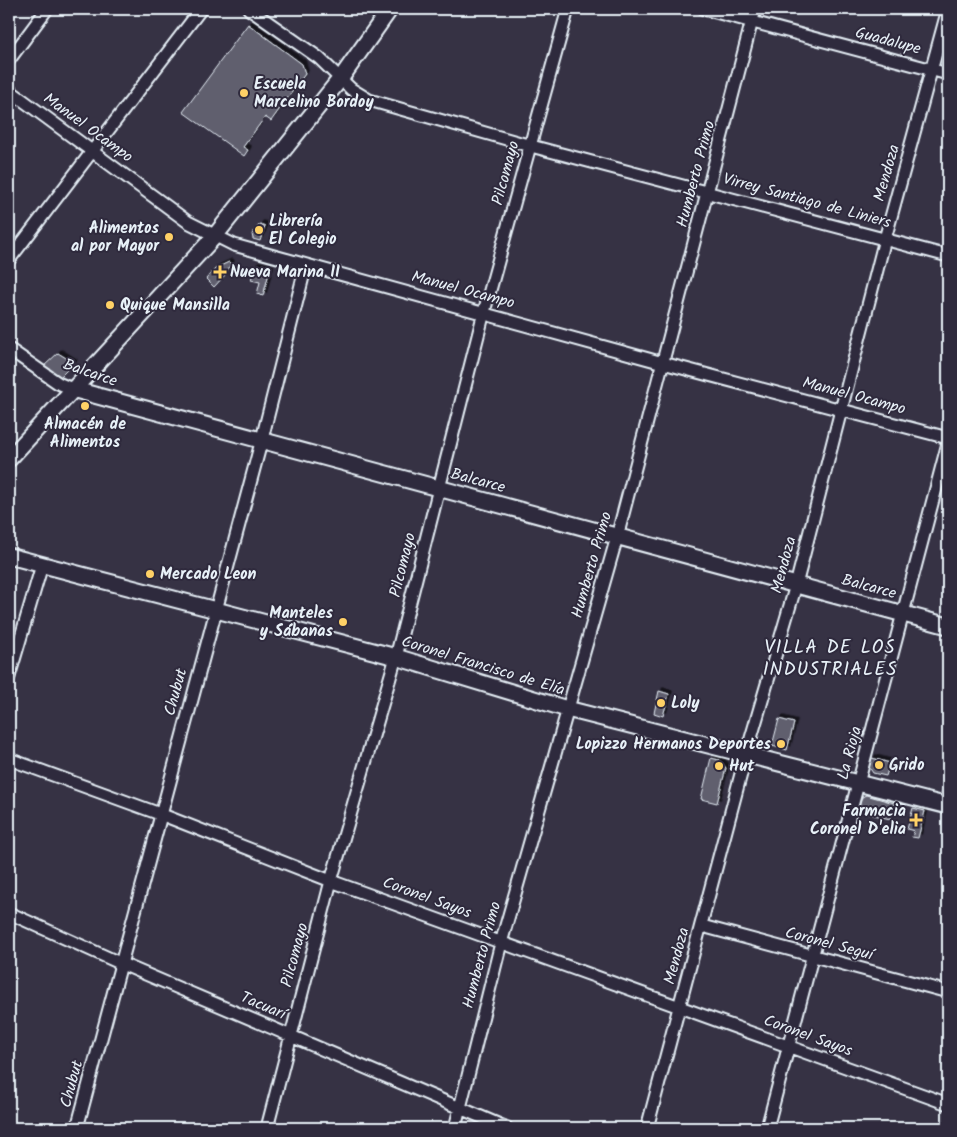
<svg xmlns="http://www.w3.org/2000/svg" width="957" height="1137" viewBox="0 0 957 1137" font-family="Kalam,sans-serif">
	<defs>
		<filter id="shadow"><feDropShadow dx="3.5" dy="-3.5" stdDeviation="0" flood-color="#0009"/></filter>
	</defs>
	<rect width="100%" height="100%" fill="#363244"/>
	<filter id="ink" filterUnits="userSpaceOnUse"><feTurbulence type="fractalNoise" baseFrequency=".02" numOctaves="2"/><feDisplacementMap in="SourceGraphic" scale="10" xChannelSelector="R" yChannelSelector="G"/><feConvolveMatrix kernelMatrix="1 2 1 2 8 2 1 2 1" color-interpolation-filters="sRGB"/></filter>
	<g filter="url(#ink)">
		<path fill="#605e6e" stroke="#e8f1f8" filter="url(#shadow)" d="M248,24L302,64L305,74L271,121L265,117L243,147L248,150L244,156L183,112Z
			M260,224L265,226L260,241L253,239L252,234Z
			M229,262L231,264L225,275L214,287L206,279L216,268Z
			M255,265L270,269L263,296L257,294L260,282L251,280Z
			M58,353L74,363L59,378L43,367Z
			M659,691L669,694L663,716L654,713Z
			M779,719L794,723L787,750L772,746Z
			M711,758L719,760L726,768L717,803L701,799Z
			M872,758L890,763L886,776L873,773L869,767Z
			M947,771H948V797L941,795Z
			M866,795L894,803L890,819L858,811L862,797Z
			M913,808L925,811L918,838L912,837L914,831L907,829Z"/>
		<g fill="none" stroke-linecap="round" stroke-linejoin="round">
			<defs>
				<path id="street" d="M249,9L319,58L351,89L369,100L531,146L948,256
					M704,9L948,74
					M9,60L47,9
					M9,90L188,222L234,245L663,363L948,438
					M9,260L201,9
					M9,349L58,383L72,389
					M9,677L42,565
					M9,759L160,814L331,881L948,1104
					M9,913L122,964L507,1128
					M702,926L948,992
					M77,1128L262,439L306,265
					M267,1128L331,881L396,657L484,312L568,9
					M455,1128L501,943L617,537L755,9
					M647,1128L746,755L796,585L885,239L948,9
					M767,1128L948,443"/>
				<path id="secondary" d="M72,389L948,626
					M9,459L214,237L341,78L390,9
					M9,556L396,657L567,709L948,806"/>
			</defs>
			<use href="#street" stroke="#e8f1f8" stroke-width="15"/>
			<use href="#secondary" stroke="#e8f1f8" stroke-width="19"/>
			<use href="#street" stroke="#2f2a3d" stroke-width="11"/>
			<use href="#secondary" stroke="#2f2a3d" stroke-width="15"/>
		</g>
	</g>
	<g fill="#ffd166" stroke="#2f2a3d" stroke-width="2">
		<circle cx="244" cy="93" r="5"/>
		<circle cx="259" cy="230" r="5"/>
		<circle cx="169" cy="237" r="5"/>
		<path d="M217.5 264.5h5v5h5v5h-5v5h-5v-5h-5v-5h5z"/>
		<circle cx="110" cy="305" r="5"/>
		<circle cx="85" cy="406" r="5"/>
		<circle cx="150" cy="574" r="5"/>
		<circle cx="343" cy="622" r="5"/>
		<circle cx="661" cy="703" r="5"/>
		<circle cx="781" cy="744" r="5"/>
		<circle cx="879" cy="765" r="5"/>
		<circle cx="719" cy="766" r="5"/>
		<path d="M913.5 812.5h5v5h5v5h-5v5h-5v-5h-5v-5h5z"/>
	</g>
	<g text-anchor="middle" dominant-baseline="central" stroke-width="4" stroke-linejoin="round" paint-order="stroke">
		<g font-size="16" fill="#e8f1f8" stroke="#2f2a3d">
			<text transform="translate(888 41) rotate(15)">Guadalupe</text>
			<text transform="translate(88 128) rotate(36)">Manuel Ocampo</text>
			<text transform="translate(506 173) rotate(-75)">Pilcomayo</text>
			<text transform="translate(887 173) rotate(-74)">Mendoza</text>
			<text transform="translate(696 174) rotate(-75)">Humberto Primo</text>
			<text transform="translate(807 201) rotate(15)">Virrey Santiago de Liniers</text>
			<text transform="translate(463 290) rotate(15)">Manuel Ocampo</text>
			<text transform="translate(90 373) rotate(19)">Balcarce</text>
			<text transform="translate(854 396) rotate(15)">Manuel Ocampo</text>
			<text transform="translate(478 481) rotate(15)">Balcarce</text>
			<text transform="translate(403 565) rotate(-76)">Pilcomayo</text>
			<text transform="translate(592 565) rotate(-74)">Humberto Primo</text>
			<text transform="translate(784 565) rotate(-75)">Mendoza</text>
			<text transform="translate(869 587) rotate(15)">Balcarce</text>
			<text transform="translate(483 666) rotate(17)">Coronel Francisco de Elía</text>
			<text transform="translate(176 692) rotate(-75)">Chubut</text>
			<text transform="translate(850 753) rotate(-75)">La Rioja</text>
			<text transform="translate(427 898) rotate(20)">Coronel Sayos</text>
			<text transform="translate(829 944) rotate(15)">Coronel Seguí</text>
			<text transform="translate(295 955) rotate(-75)">Pilcomayo</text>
			<text transform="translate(482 955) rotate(-75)">Humberto Primo</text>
			<text transform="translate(677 956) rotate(-75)">Mendoza</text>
			<text transform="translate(263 1006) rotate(23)">Tacuarí</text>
			<text transform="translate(808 1036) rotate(20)">Coronel Sayos</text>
			<text transform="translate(72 1084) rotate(-75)">Chubut</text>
		</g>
		<g font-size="16" font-weight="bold" fill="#e8f1f8" stroke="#2f2a3d" text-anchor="start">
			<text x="254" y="84">Escuela<tspan x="254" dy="18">Marcelino Bordoy</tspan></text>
			<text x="269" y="221">Librería<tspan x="269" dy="18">El Colegio</tspan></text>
			<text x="159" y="228" text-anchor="end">Alimentos<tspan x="159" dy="18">al por Mayor</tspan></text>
			<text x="230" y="272">Nueva Marina II</text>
			<text x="120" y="305">Quique Mansilla</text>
			<text x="85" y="424" text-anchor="middle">Almacén de<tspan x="85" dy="18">Alimentos</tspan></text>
			<text x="160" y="574">Mercado Leon</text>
			<text x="333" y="613" text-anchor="end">Manteles<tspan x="333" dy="18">y Sábanas</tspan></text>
			<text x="671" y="703">Loly</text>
			<text x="771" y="744" text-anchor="end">Lopizzo Hermanos Deportes</text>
			<text x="889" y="765">Grido</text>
			<text x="729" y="766">Hut</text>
			<text x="906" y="811" text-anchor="end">Farmacia<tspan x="906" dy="18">Coronel D'elia</tspan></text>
		</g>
		<g font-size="19" letter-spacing="1" fill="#e8f1f8" stroke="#2f2a3d">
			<text x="830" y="648">VILLA DE LOS<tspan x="830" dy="22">INDUSTRIALES</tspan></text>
		</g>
	</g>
	<rect width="957" height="1137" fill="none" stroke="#2f2a3d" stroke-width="30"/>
	<rect x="15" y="15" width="927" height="1107" fill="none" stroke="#e8f1f8" stroke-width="2" filter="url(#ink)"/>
</svg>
